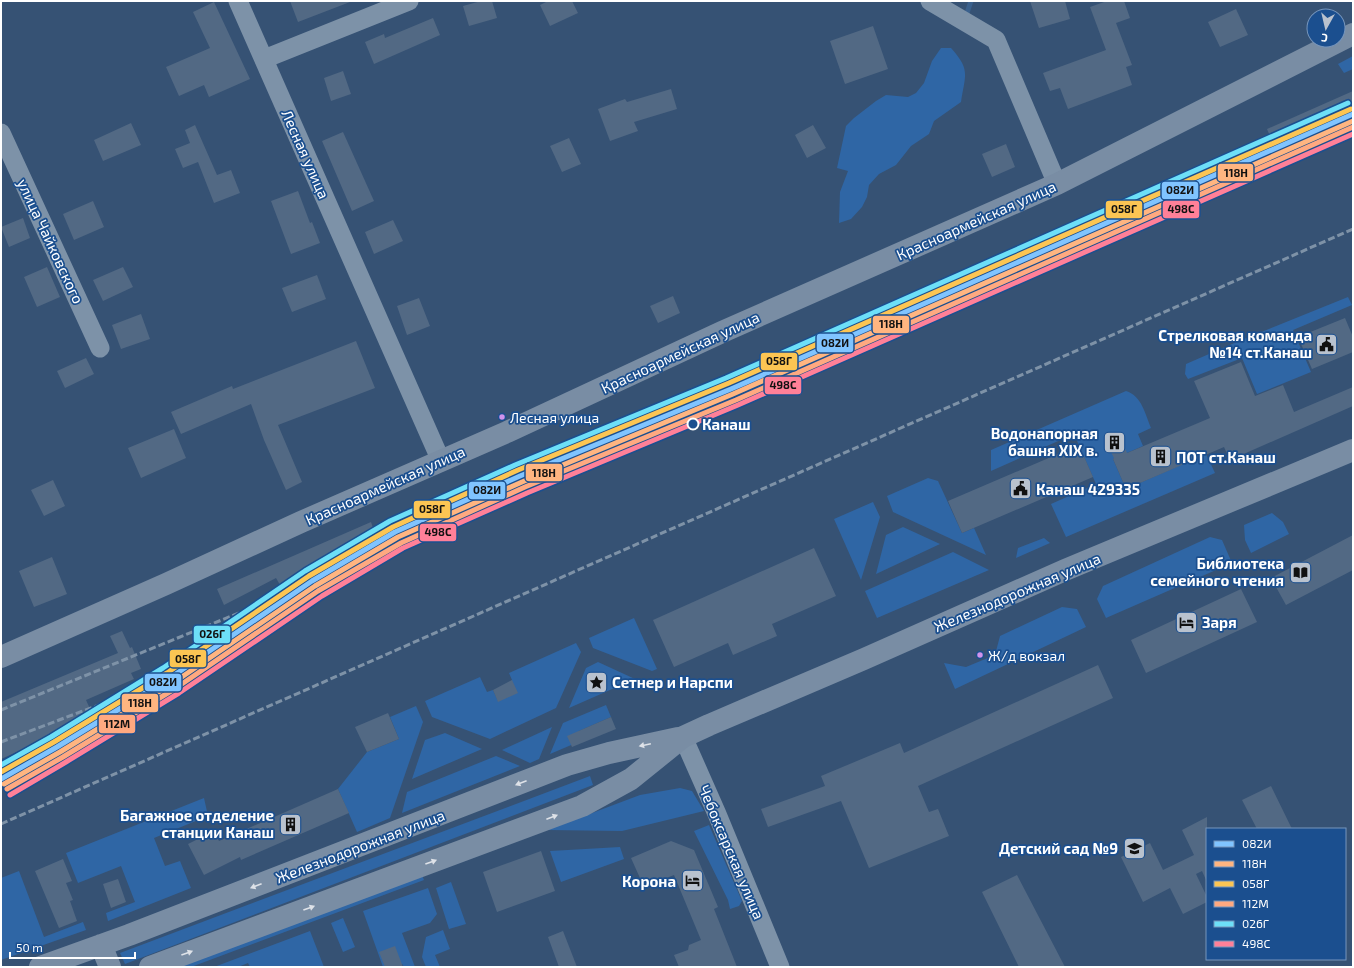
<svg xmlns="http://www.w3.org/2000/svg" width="1354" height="968" viewBox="0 0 1354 968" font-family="'Exo 2',sans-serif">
	<rect width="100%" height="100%" fill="#365274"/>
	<path fill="#2f66a5" d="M941,48H951C971,70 965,75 961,102L934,121L929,134L911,146L896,165L879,174L869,185L867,197L862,207L851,219L839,223L840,192L848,171L837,168L846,126L854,118L876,101L886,95L908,97L916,93L924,83L932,61Z
		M1353,56V69L1344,73L1338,64Z
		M1348,297L1352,305L1293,330L1311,372L1257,394L1242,358L1188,379L1185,374L1186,364L1239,341Z
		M1126,391C1142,396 1145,414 1151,428L1138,434L1143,446L1113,459L1126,489L1206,454L1215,473L1066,537L1051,504L1096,484L1074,434L991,471V450Z
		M928,478L938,481L962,533L974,528L986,555L893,512L887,496Z
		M873,502L880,517L861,580L834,519Z
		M1272,513L1283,522L1289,534L1251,553L1245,540L1244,525Z
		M903,527L940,544L876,574L886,535Z
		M1210,537L1222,540L1232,563L1106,618L1097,599L1103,586Z
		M1044,538L1050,543L1016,558L1018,548Z
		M953,552L989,570L877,618L865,591Z
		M1062,607L1077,609L1086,627L955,689L944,663L966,667L995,655L1000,636Z
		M634,618L657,669L652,671L593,648L589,638Z
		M576,643L581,652L556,708L490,739L432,717L425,701L480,677L487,692L493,690L498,701L512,680L509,673Z
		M598,662L635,679L569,708L586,668Z
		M606,705L611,717L579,731L583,740L550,754L563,723Z
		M416,706L423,722L390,818L357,832L338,789L367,752L399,739L390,717Z
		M552,727L539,759L530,763L502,750Z
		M445,733L482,749L412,779L425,740Z
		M496,756L520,766L402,813L407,792Z
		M590,776L593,785L125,964L120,953Z
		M680,788L692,791L704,811L622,831L547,830L640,795Z
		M204,798L208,816L154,838L165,866L180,861L191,888L108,921L106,913L135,902L121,866L78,883L66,853Z
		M709,825L742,901L739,906L730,909L728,900L694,831Z
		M620,847L624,859L561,882L550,851Z
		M19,871L44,937L83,922L86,930L1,960V878Z
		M422,875L424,880L191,967H176Z
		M451,882L466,924L449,929L436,888Z
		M428,888L437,914L430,923L402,933L415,967H404L402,964L394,967H383L363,911Z
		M343,918L355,947L343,952L331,923Z
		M443,930L450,949L435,955L440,967H426L422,957L426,937Z
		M310,931L324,967H250L248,963L238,967H214Z"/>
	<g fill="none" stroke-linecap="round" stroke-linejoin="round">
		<path stroke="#3b618d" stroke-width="5" d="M967,13L971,1"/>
	</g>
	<path fill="#526984" d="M290,1H350V2L298,22Z
		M481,1H492L497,18L469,26L463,6Z
		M548,1H572L578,13L550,26L540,5Z
		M1030,1H1065L1070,19L1039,28Z
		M1107,1H1124L1130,18L1116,23L1132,65L1126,67L1132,85L1068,109L1060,88L1050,91L1043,73L1106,50L1090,7Z
		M214,2L250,79L209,97L204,85L179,96L166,67L210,48L193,12Z
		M1236,9L1248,35L1220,47L1208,22Z
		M433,18L440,35L374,64L365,42L384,34L385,38Z
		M873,26L888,69L845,84L830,41Z
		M343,71L351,94L331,101L324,78Z
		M671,89L677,109L634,122L638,131L610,141L598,109L625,99L627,102Z
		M1353,91V105L1272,141L1267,129Z
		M131,123L141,145L103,161L94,140Z
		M195,125L217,175L231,170L240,193L214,203L198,162L183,168L175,149L190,143L185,130Z
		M813,125L826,148L807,158L795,135Z
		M343,132L374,201L352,211L322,141Z
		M569,138L581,164L562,172L550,146Z
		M1006,144L1015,167L992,177L982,154Z
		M298,191L310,223L312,222L320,243L291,254L271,201Z
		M93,201L104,227L74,240L63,214Z
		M23,218L30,238L9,247L1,227Z
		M393,220L403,241L374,254L365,232Z
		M47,267L60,297L37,307L24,277Z
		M123,267L133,287L103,301L93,280Z
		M317,275L326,299L292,312L282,288Z
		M673,296L680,313L658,323L650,306Z
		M419,298L430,326L407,335L397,306Z
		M141,314L150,339L121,349L112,325Z
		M1345,318L1353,337V352L1312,369L1298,337Z
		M356,341L375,388L278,425L302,482L286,490L264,440L251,404L181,434L171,412L232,386L233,389Z
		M86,358L94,374L65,388L57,371Z
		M1241,362L1255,396L1283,385L1294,412L1353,387V406L1230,460L1224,447L1126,489L1113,459L1114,458L1107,444L1108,436L1115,434L1120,436L1127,453L1210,418L1194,381Z
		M174,429L186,458L141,478L128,448Z
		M1079,445L1093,477L962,533L948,501Z
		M53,480L65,506L44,516L31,490Z
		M371,522L376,537L302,569L306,576L283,590L276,578L224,605L217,589Z
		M1353,535V570L1286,605L1271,578Z
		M814,548L836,596L772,624L777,636L733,655L728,643L674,667L653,620Z
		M52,557L67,594L34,607L19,571Z
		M1241,589L1257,622L1146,673L1131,640Z
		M122,631L130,648L132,647L141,669L131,673L134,679L86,700L92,713L81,718L83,723L1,759V702L118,653L110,636Z
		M1098,665L1113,698L918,786L929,812L938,809L949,836L869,868L841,801L768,827L761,809L825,786L821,776L900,743L904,753Z
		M512,680L518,693L498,702L493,690Z
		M388,713L399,739L367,752L355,727Z
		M611,717L616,729L572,747L567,736Z
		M1271,786L1292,829H1257L1242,800Z
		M338,789L349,813L241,860L240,857L204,875L188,844L214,831L219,841Z
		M1207,817V882L1202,871L1196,874L1207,897V902L1183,914L1170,888L1143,902L1121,857L1150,843L1163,870L1194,855L1182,830Z
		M671,841L694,850L718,907L714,909L737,967H679L674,955L688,950L689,945L701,940L674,875L644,887L631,858Z
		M541,851L555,891L497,912L483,872Z
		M63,859L72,881L66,883L73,900L70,901L77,921L59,928L35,871Z
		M1017,875L1065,967H1019L982,892Z
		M118,879L126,902L111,908L103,884Z
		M563,931L577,967H559L548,937Z
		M395,946L403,967H385L379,952Z"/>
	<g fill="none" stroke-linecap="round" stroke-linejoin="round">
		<path stroke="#7d92a8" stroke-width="19" d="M238,1L441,461
			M930,1L996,40L1057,184
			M264,59L409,1
			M1,133L100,348
			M683,737L717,814L780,967"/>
		<path stroke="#798da4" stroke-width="22" d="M1,657L166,584L301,522L507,432L722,332L1057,184L1353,34
			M101,945L110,967
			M40,967L129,935L567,765L609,753L678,738
			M150,967L582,806L631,779L683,737L709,725L864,659L1065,570L1353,450"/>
		<path stroke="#7e92a7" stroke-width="3" stroke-dasharray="7 3" stroke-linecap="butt" d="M1,710L381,555L461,515L1353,127
			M1,742L170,678
			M1,824L1353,229"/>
		<defs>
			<path id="rail-1" d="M1,779L57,747L170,678L312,581L395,532L520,476L731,389L1353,114"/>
			<path id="rail-2" d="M4,784L60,752L173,683L315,586L398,537L522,482L733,394L1353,121"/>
			<path id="rail-3" d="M1,772L54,742L167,673L309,576L393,527L518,470L729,383L1351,109"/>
			<path id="rail-4" d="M7,789L63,757L176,688L318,591L401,543L525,487L736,400L1353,127"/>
			<path id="rail-5" d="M1,765L51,737L163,668L305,571L390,521L515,465L726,378L1348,103"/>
			<path id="rail-6" d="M10,795L66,762L179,693L322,596L403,548L527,493L738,405L1353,134"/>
		</defs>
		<use href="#rail-1" stroke="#1b4f8f" stroke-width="8"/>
		<use href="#rail-2" stroke="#1b4f8f" stroke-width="8"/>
		<use href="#rail-3" stroke="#1b4f8f" stroke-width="8"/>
		<use href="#rail-4" stroke="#1b4f8f" stroke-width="8"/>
		<use href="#rail-5" stroke="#1b4f8f" stroke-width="8"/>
		<use href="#rail-6" stroke="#1b4f8f" stroke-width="8"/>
		<use href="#rail-1" stroke="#80c4ff" stroke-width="5"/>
		<use href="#rail-2" stroke="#ffb580" stroke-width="5"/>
		<use href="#rail-3" stroke="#fcc553" stroke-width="5"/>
		<use href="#rail-4" stroke="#ffa980" stroke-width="5"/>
		<use href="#rail-5" stroke="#6ddff8" stroke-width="5"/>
		<use href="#rail-6" stroke="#ff8098" stroke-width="5"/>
	</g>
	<defs><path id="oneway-solid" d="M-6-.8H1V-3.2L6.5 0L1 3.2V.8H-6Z"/></defs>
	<g fill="#dee2e8">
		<use href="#oneway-solid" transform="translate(645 745) rotate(168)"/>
		<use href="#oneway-solid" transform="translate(521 783) rotate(159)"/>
		<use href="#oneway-solid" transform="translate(552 817) rotate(-21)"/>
		<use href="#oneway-solid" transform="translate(431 862) rotate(-20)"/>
		<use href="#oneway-solid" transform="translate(256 886) rotate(159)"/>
		<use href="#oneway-solid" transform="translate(309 908) rotate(-20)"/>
		<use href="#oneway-solid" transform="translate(187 953) rotate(-20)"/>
	</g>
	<defs>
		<symbol id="civic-square" viewBox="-11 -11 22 22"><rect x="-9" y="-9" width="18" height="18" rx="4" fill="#b9c2ce" stroke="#1b4f8f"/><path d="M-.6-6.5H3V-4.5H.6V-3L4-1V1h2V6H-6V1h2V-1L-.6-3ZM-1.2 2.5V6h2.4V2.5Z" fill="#111"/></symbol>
		<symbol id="building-square" viewBox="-11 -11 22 22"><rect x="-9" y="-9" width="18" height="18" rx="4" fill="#b9c2ce" stroke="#1b4f8f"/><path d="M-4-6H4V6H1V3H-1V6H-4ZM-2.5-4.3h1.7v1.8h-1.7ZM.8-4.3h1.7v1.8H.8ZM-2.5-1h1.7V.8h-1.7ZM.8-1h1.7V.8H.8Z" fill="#111"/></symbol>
		<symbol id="library-square" viewBox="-11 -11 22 22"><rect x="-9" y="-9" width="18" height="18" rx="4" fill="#b9c2ce" stroke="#1b4f8f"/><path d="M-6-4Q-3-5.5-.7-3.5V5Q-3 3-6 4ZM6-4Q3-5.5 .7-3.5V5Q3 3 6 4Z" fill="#111"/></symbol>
		<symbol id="hotel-square" viewBox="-11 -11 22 22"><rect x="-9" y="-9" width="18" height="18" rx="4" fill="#b9c2ce" stroke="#1b4f8f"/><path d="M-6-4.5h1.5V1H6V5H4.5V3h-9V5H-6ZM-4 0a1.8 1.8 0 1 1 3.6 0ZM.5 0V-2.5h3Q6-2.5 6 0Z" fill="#111"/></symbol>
		<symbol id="sight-square" viewBox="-11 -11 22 22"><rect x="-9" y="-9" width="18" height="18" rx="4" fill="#b9c2ce" stroke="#1b4f8f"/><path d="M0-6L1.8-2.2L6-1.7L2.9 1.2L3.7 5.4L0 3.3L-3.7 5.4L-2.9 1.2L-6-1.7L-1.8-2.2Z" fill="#111"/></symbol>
		<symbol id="school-square" viewBox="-11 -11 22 22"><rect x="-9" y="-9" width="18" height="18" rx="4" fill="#b9c2ce" stroke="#1b4f8f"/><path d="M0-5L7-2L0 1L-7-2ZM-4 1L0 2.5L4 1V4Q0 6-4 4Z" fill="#111"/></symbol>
	</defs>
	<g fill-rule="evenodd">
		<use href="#civic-square" x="1314" y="332" width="25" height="25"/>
		<use href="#building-square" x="1102" y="430" width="25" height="25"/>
		<use href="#building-square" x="1148" y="444" width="25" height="25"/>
		<use href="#civic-square" x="1008" y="476" width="25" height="25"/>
		<use href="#library-square" x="1288" y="560" width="25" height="25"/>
		<use href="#hotel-square" x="1174" y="610" width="25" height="25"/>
		<use href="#sight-square" x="584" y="670" width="25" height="25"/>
		<use href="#building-square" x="278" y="812" width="25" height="25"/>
		<use href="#school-square" x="1122" y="836" width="25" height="25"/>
		<use href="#hotel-square" x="680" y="868" width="25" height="25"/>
	</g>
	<g fill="#d193ec" stroke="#1b4f8f" stroke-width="1.5">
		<circle cx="502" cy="417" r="3.5"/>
		<circle cx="980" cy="655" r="3.5"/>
	</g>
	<circle fill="#1b4f8f" stroke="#fff" stroke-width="2" cx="693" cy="424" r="5.5"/>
	<g text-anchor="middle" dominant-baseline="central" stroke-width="3.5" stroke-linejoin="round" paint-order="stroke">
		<g font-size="14" fill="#fff" stroke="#1b4f8f" text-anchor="start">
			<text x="510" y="417">Лесная улица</text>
			<text x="988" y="655">Ж/д вокзал</text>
		</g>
		<g font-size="15" fill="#fff" stroke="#1b4f8f">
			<text transform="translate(306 154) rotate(66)">Лесная улица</text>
			<text transform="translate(976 220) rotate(-24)">Красноармейская улица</text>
			<text transform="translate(51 241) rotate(65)">улица Чайковского</text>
			<text transform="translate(680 352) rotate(-25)">Красноармейская улица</text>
			<text transform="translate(385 485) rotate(-24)">Красноармейская улица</text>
			<text transform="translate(1017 592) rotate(-23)">Железнодорожная улица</text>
			<text transform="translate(360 846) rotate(-21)">Железнодорожная улица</text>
			<text transform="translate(732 852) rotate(67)">Чебоксарская улица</text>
		</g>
		<g font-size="15" font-weight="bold" fill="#fff" stroke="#1b4f8f" text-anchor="end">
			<text x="1312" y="335">Стрелковая команда<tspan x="1312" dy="17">№14 ст.Канаш</tspan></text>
			<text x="1098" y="433">Водонапорная<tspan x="1098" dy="17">башня XIX в.</tspan></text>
			<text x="1176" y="457" text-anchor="start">ПОТ ст.Канаш</text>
			<text x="1036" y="489" text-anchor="start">Канаш 429335</text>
			<text x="1284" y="563">Библиотека<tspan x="1284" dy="17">семейного чтения</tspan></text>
			<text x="1202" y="622" text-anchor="start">Заря</text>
			<text x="612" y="682" text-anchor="start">Сетнер и Нарспи</text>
			<text x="274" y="815">Багажное отделение<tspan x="274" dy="17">станции Канаш</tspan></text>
			<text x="1118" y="848">Детский сад №9</text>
			<text x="676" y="881">Корона</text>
		</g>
		<g font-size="15" font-weight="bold" fill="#fff" stroke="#1b4f8f" text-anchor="start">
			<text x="702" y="424">Канаш</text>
		</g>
	</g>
	<g stroke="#1b4f8f" stroke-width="1.5">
		<rect x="1217" y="163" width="37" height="19" rx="4" fill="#ffb580"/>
		<rect x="1161" y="181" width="38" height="19" rx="4" fill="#80c4ff"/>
		<rect x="1105" y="200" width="38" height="19" rx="4" fill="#fcc553"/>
		<rect x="1162" y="200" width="38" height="19" rx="4" fill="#ff8098"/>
		<rect x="872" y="315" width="38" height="19" rx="4" fill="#ffb580"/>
		<rect x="816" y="333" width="38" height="20" rx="4" fill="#80c4ff"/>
		<rect x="760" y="352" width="38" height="19" rx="4" fill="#fcc553"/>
		<rect x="764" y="376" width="38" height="19" rx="4" fill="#ff8098"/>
		<rect x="525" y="463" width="38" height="19" rx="4" fill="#ffb580"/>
		<rect x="468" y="481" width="38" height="19" rx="4" fill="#80c4ff"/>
		<rect x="413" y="500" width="38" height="19" rx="4" fill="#fcc553"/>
		<rect x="419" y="523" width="38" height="19" rx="4" fill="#ff8098"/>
		<rect x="193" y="625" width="38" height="19" rx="4" fill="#6ddff8"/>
		<rect x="169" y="649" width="38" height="19" rx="4" fill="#fcc553"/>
		<rect x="144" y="673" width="38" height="19" rx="4" fill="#80c4ff"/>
		<rect x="121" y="693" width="38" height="20" rx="4" fill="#ffb580"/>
		<rect x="98" y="714" width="38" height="20" rx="4" fill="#ffa980"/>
	</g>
	<g font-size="11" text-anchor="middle" font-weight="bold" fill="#111">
		<text x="1236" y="177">118Н</text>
		<text x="1180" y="194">082И</text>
		<text x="1124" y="213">058Г</text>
		<text x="1181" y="213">498С</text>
		<text x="891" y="328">118Н</text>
		<text x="835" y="347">082И</text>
		<text x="779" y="365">058Г</text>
		<text x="783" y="389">498С</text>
		<text x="544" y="477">118Н</text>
		<text x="487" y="494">082И</text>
		<text x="432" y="513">058Г</text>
		<text x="438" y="536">498С</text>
		<text x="212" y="638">026Г</text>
		<text x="188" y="663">058Г</text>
		<text x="163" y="686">082И</text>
		<text x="140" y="707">118Н</text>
		<text x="117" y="728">112М</text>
	</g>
	<rect width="1354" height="968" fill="none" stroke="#ffffff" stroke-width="4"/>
	<rect x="1206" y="828" width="140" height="132" fill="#1b4f8f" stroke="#7695bc"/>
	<rect x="1214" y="841" width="20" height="6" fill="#80c4ff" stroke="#7695bc"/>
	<text x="1242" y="848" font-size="12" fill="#ffffff">082И</text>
	<rect x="1214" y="861" width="20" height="6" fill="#ffb580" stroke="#7695bc"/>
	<text x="1242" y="868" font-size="12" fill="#ffffff">118Н</text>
	<rect x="1214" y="881" width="20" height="6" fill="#fcc553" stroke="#7695bc"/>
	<text x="1242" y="888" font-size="12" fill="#ffffff">058Г</text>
	<rect x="1214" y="901" width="20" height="6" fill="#ffa980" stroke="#7695bc"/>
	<text x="1242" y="908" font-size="12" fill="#ffffff">112М</text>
	<rect x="1214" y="921" width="20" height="6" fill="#6ddff8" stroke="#7695bc"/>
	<text x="1242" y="928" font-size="12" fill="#ffffff">026Г</text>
	<rect x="1214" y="941" width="20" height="6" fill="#ff8098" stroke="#7695bc"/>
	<text x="1242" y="948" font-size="12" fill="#ffffff">498С</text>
	<g transform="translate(1326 28) rotate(188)"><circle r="19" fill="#1b4f8f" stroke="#7695bc"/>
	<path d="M0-3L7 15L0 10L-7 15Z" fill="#b9c2ce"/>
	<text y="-6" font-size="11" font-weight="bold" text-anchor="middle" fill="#ffffff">С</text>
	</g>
	<path d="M10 952v6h125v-6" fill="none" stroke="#ffffff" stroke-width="2"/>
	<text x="16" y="952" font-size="12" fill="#ffffff" stroke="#1b4f8f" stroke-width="3" paint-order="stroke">50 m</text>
</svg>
